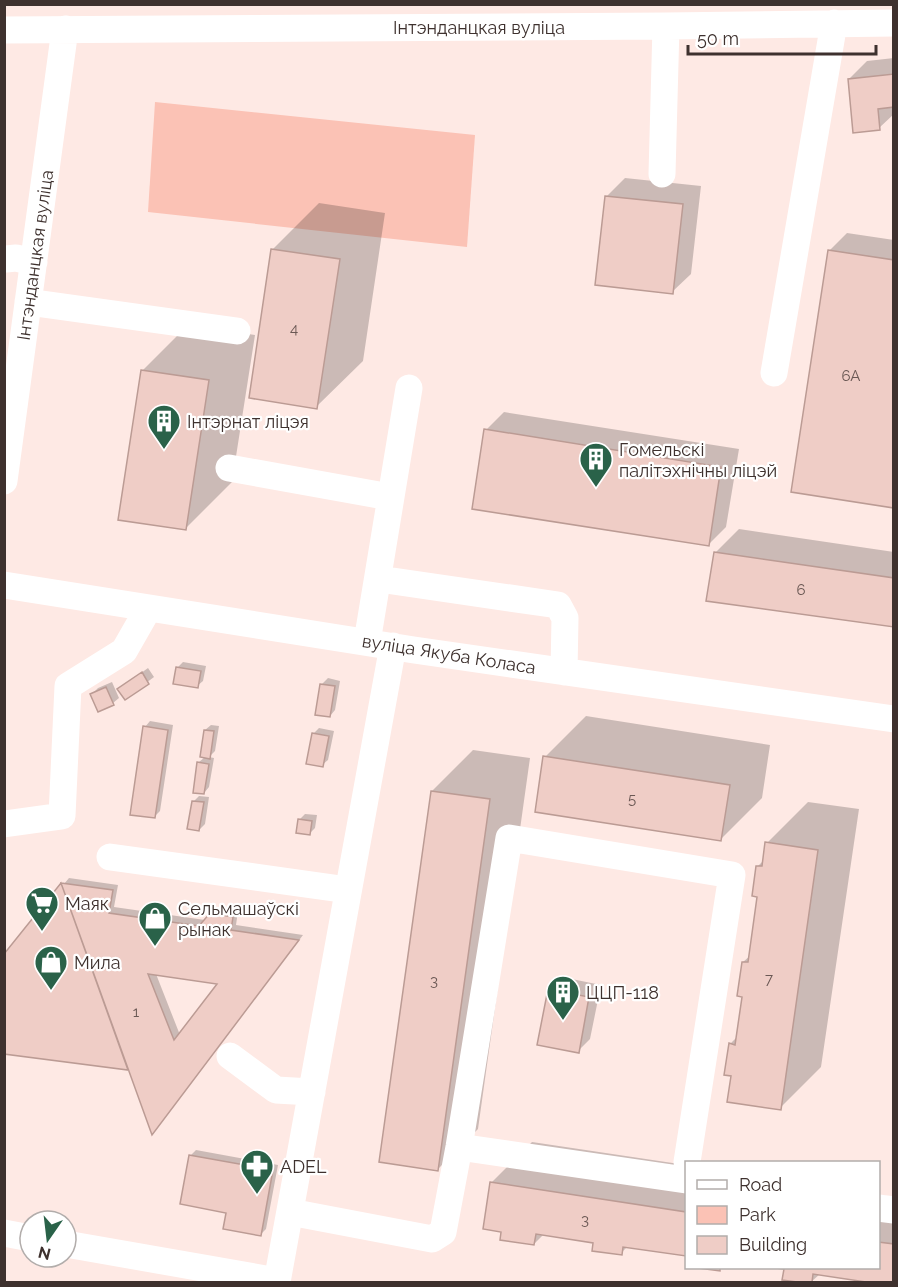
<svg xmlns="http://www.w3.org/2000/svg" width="898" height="1287" viewBox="0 0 898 1287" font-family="Raleway,sans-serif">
	<rect width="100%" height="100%" fill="#fee9e4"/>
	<path fill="#fbc2b5" d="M155,102L475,135L467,247L148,212Z"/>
	<path fill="#0003" fill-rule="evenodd" d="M894,58V114L879,128L849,79L867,61Z
		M625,178L701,186L691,274L672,292L607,196Z
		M319,203L385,213L363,361L316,407L273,249Z
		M847,233L894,240V506L829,251Z
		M188,325L255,335L232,482L186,528L142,371Z
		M504,412L739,449L726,527L708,545L486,430Z
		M739,529L894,552V626L715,553Z
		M183,662L206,666L203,681L197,686L177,668Z
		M148,668L154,677L126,698L119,689Z
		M328,678L340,681L335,710L330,716L322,684Z
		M112,682L119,698L113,703L99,710L92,694L98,688Z
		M586,716L770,745L762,798L721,839L545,757Z
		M150,721L173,725L160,811L154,817L145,727Z
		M211,725L219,726L215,751L209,757L214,758L209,787L204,793L199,762L205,757V730Z
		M319,728L334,731L328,760L322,765L313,734Z
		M473,750L530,758L478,1129L437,1170L432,791Z
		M199,796L209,797L205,824L199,830L193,802Z
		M808,802L859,809L821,1067L780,1108L733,1075L730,1044L738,1036L744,996L743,962L751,955L759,896L758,866L764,860L767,843Z
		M305,814L317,815L315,828L309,834L299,820Z
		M69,878L118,885L114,907L205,920L217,908L238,911L236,925L303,935L157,1128L129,1069L4,1053V956ZM156,974L219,983L180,1035Z
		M562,977L601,985L590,1039L578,1051L549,990Z
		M532,1142L686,1165V1255L628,1246L621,1253L595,1242L544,1234L534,1244L503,1230L491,1183Z
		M196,1150L278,1165L266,1229L260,1235L228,1211L191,1155Z
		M878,1195L894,1197V1282H870L820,1274L811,1282L784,1279L785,1268H878Z"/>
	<path fill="#efcdc6" stroke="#bb9b94" stroke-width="1.5" fill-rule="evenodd" d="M894,74V107L878,109L880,130L853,133L848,79Z
		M605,196L683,204L673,294L595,285Z
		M271,249L340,259L317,409L249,398Z
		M828,250L894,260V508L791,492Z
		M141,370L209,380L186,530L118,520Z
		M484,429L721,467L709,546L472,509Z
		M714,552L894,578V627L706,601Z
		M176,667L201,671L198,688L173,684Z
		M142,672L149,684L125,700L117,689Z
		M320,684L335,686L330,717L315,715Z
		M106,687L114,705L98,712L90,694Z
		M143,726L168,730L155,818L130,815Z
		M204,730L214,731L210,759L200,757Z
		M312,733L329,736L323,767L306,764Z
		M543,756L730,785L721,841L535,812Z
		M197,762L209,764L204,794L193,793Z
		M431,791L490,799L438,1171L379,1162Z
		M192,801L204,802L199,831L187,829Z
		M298,819L312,821L310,835L296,833Z
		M765,842L818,850L781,1110L727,1102L731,1076L724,1075L729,1043L735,1045L742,997L737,996L742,962H748L757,897L752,896L756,866H762Z
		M61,883L113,890L109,913L199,926L210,913L233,917L231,930L299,940L152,1135ZM148,974L217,984L174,1040Z
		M61,883L128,1070L4,1054V954Z
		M548,989L589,997L579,1053L537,1045Z
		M189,1155L273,1170L261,1236L223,1229L226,1213L180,1204Z
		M490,1182L686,1212V1256L623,1247L622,1255L592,1251L593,1243L536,1234L534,1245L500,1240L501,1232L483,1229Z
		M878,1242L894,1244V1282H866L813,1274L812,1282H797L782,1280L784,1269L776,1268H878Z
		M698,1268H720V1271Z"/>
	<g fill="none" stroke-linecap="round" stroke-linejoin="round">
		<path stroke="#fff" stroke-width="27" d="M4,30L666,26L894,23
			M662,174L666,26
			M6,259L16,258L34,262
			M28,302L237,331
			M774,373L834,23
			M229,468L390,497
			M4,481L65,29
			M379,579L558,605L565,618L564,672
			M4,585L414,650L894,719
			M367,642L409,388
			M4,824L62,816L68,686L124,651L148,609
			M110,857L348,890
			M230,1056L276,1090L312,1092
			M459,1147L686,1180
			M878,1208L894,1210
			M290,1212L432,1239L443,1232L459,1147L509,838L732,875L687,1162
			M4,1233L30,1238
			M66,1244L277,1281
			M277,1282L393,646"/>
	</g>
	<defs>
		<symbol id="building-pin" viewBox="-11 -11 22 30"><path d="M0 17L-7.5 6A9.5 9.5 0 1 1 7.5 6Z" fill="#2a6249" stroke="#fff"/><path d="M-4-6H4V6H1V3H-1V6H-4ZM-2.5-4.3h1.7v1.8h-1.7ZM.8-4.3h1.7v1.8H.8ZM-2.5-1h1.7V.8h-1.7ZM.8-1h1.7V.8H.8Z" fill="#fff"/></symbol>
		<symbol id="supermarket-pin" viewBox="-11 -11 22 30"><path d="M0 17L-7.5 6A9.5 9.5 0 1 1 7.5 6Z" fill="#2a6249" stroke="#fff"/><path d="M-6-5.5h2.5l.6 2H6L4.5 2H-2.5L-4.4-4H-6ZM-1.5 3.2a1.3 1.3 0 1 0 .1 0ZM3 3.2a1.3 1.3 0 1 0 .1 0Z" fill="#fff"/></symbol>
		<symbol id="shop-pin" viewBox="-11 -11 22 30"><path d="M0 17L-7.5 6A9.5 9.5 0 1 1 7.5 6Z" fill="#2a6249" stroke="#fff"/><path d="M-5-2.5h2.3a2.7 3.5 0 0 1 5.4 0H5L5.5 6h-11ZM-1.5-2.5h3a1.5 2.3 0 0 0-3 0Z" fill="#fff"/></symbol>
		<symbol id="pharmacy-pin" viewBox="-11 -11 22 30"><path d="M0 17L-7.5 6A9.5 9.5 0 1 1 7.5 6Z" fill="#2a6249" stroke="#fff"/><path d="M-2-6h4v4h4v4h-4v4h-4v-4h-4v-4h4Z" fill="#fff"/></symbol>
	</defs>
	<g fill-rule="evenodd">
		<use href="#building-pin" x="145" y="402" width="38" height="52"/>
		<use href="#building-pin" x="577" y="440" width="38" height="52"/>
		<use href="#supermarket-pin" x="23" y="884" width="38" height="52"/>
		<use href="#shop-pin" x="136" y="899" width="38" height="52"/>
		<use href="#shop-pin" x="32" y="943" width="38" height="52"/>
		<use href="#building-pin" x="544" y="973" width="38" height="52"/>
		<use href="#pharmacy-pin" x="238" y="1147" width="38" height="52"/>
	</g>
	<g text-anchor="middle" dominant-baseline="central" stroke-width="4.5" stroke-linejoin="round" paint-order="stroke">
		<g font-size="15" fill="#6a5854">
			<text x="294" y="329">4</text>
			<text x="851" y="376">6А</text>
			<text x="801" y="590">6</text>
			<text x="632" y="799">5</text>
			<text x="769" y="979">7</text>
			<text x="434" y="981">3</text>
			<text x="136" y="1012">1</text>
			<text x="585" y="1220">3</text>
		</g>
		<g font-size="18" fill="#3e312e" stroke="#fff">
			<text x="479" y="27">Інтэнданцкая вуліца</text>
			<text transform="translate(35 255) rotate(-82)">Інтэнданцкая вуліца</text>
			<text transform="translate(449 654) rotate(9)">вуліца Якуба Коласа</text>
		</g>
		<g font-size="18" fill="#3e312e" stroke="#fff" text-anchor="start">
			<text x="187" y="421">Інтэрнат ліцэя</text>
			<text x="619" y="449">Гомельскі<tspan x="619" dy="21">палітэхнічны ліцэй</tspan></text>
			<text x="65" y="903">Маяк</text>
			<text x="178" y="908">Сельмашаўскі<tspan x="178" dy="21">рынак</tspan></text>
			<text x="74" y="962">Мила</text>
			<text x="586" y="992">ЦЦП-118</text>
			<text x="280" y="1166">ADEL</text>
		</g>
	</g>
	<rect width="898" height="1287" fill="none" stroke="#3e312e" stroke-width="12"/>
	<rect x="685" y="1161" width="195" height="108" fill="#ffffff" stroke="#b2adab" stroke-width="1.5"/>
	<rect x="697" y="1180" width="30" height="9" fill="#ffffff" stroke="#b2adab" stroke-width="1.5"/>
	<text x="739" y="1191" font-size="18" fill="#3e312e">Road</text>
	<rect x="697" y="1206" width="30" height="18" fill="#fbc2b5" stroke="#b2adab" stroke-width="1.5"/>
	<text x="739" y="1221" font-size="18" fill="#3e312e">Park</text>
	<rect x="697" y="1236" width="30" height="18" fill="#efcdc6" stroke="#b2adab" stroke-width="1.5"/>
	<text x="739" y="1251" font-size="18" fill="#3e312e">Building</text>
	<g transform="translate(48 1239) rotate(194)"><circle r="28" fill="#ffffff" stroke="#b2adab" stroke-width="1.5"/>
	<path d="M0-4.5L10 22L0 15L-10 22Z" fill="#2a6249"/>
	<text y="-9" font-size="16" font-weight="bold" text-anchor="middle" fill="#3e312e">N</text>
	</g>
	<path d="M688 45v9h188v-9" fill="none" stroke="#3e312e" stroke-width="3"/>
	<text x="697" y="45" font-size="18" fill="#3e312e" stroke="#ffffff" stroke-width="4.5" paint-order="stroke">50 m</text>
</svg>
